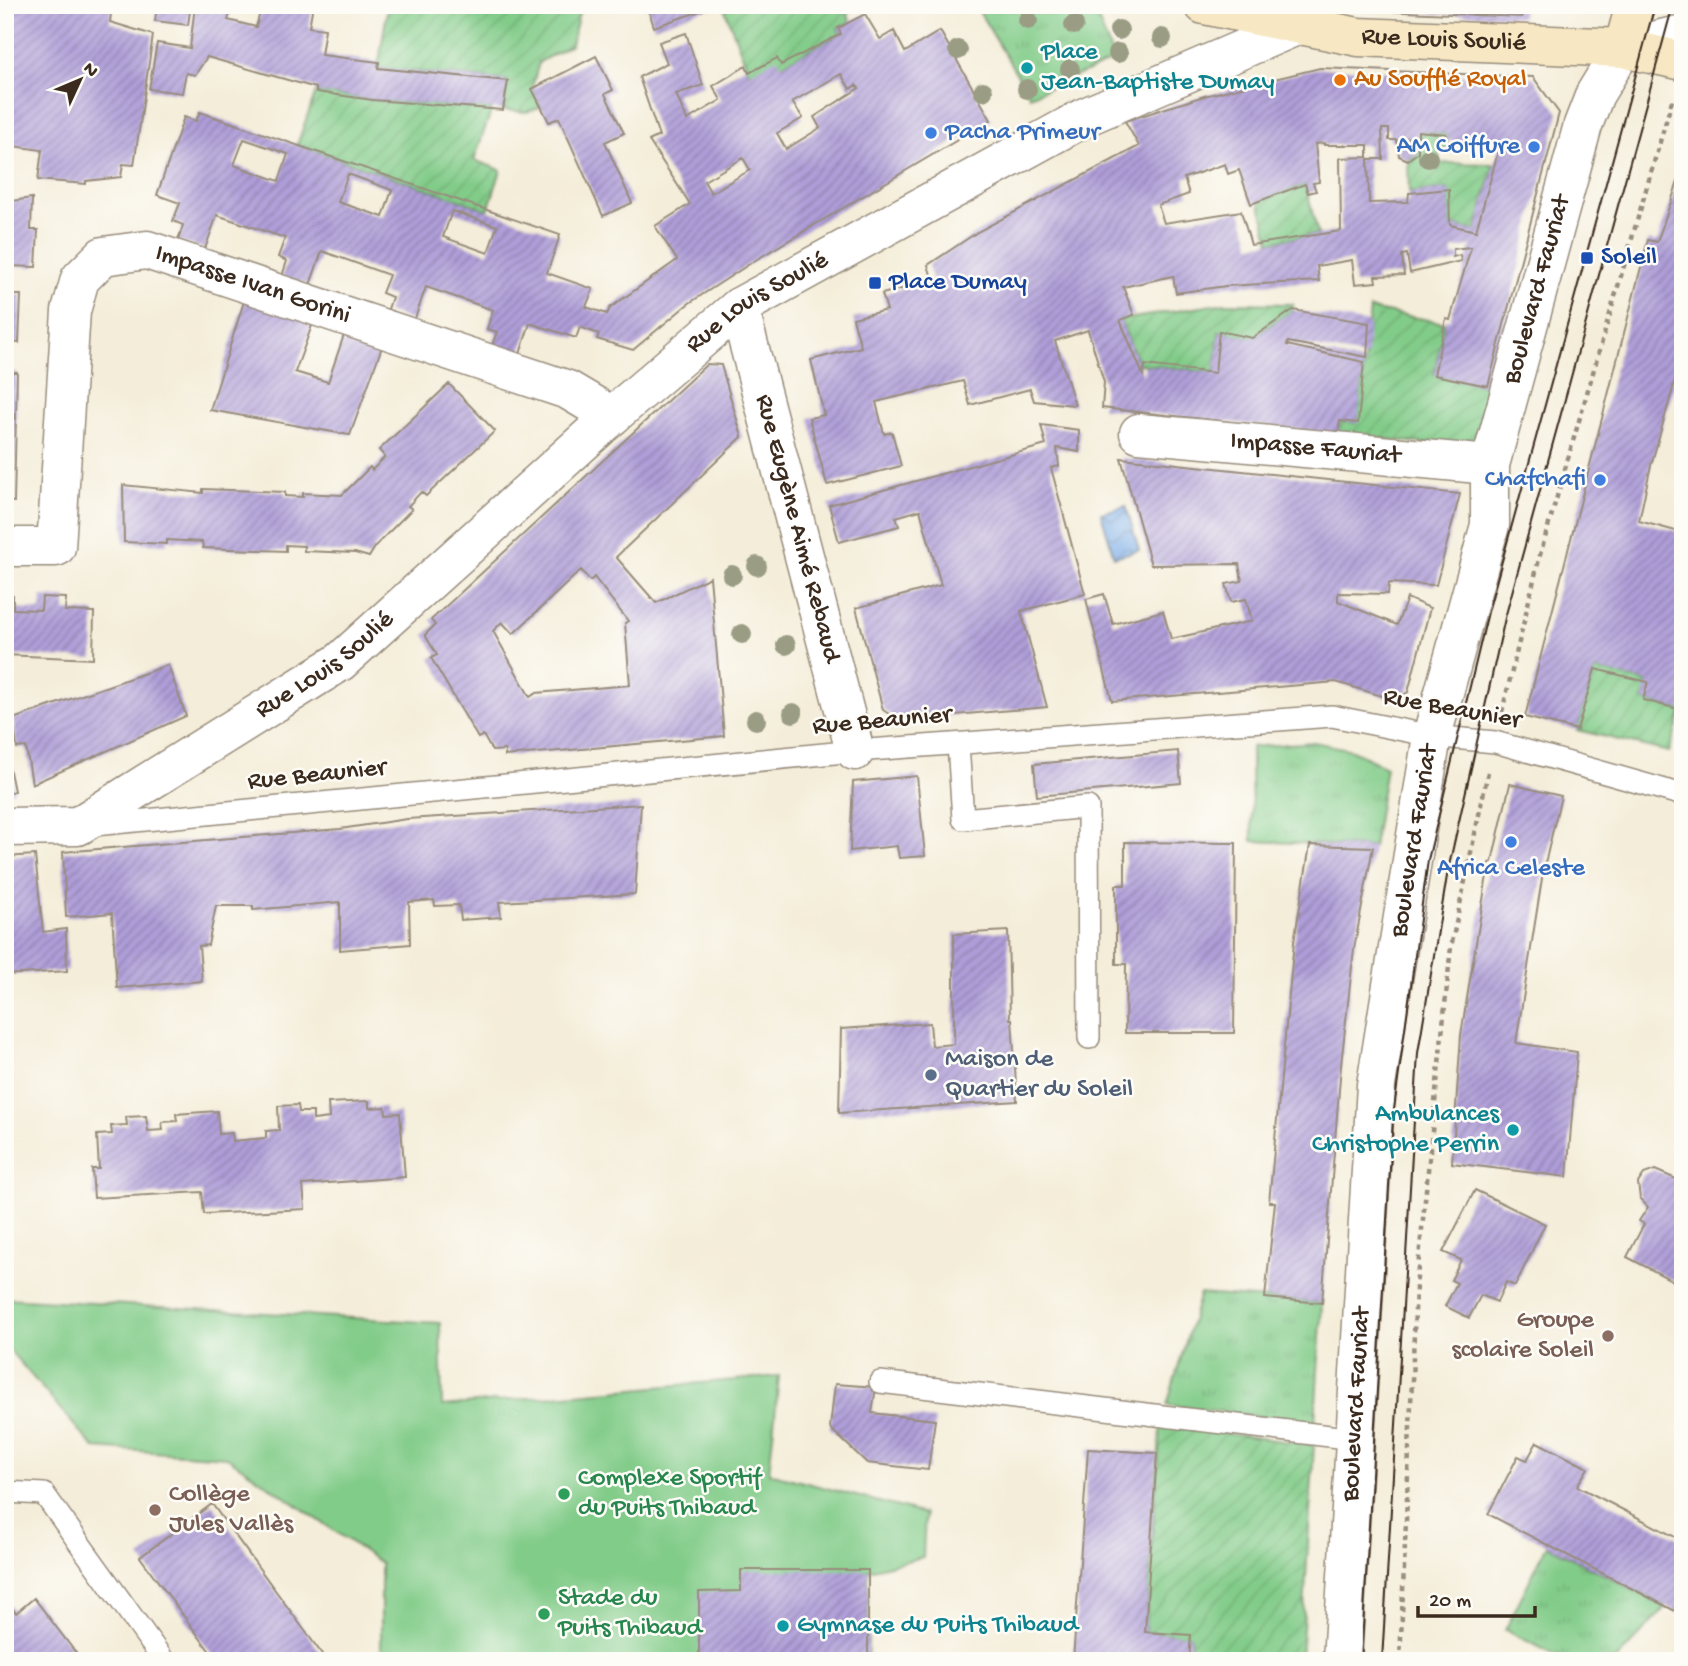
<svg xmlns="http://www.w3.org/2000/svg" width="1688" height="1666" viewBox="0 0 1688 1666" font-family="'Gochi Hand',sans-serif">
	<defs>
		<pattern id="park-tufts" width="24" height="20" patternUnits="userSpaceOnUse" patternTransform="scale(1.75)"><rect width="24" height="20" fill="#82cc89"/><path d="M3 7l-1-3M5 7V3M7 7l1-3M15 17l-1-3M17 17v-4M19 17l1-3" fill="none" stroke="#71af76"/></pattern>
		<pattern id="garden-furrows" width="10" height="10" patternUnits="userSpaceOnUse" patternTransform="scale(1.75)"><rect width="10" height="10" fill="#82cc89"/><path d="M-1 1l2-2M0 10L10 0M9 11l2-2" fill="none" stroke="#71af76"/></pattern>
		<pattern id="water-waves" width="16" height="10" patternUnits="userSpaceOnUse" patternTransform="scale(1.75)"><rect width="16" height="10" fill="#7daee8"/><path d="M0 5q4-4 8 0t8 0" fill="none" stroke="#688ebb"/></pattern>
		<pattern id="building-hatch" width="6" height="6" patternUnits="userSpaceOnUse" patternTransform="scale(1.75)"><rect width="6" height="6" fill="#af9ed9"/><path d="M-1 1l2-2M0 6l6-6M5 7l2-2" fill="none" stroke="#9081af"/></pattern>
	</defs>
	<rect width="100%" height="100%" fill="#fdfcf7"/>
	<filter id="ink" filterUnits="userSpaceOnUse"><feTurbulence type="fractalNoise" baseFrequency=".0143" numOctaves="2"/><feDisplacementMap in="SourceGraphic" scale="14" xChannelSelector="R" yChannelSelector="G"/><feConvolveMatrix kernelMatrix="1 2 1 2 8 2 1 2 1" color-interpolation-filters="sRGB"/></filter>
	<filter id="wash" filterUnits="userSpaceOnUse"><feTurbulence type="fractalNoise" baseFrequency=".00686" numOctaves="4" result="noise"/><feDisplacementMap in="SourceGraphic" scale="28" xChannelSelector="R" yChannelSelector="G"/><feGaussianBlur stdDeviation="1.57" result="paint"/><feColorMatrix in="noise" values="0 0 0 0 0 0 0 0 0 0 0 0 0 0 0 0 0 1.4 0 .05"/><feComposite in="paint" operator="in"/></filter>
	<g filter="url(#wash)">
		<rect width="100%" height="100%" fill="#f4edd9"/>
		<path fill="url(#park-tufts)" stroke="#5e7b54" stroke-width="2" d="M975,5L1098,19L1114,60L1030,96Z
			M1314,742L1352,750L1386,767L1373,847L1252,841L1251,747Z
			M1200,1294L1322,1303L1315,1423L1167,1405Z
			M1547,1545L1666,1607L1615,1661H1567L1505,1630Z"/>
		<path fill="url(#garden-furrows)" stroke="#5e7b54" stroke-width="2" d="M388,5H581L571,45L539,62L532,88L541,107L526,112L503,110L508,81L378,68Z
			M737,5H846L850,22L838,28L841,34L781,65L749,73L725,10Z
			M316,92L373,100L492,109L474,160L501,170L488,210L297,145Z
			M1418,131L1446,134L1447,149L1439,150L1440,163L1494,164L1476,231L1450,225L1448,189L1409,193L1408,160L1417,155L1418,145L1409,138Z
			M1305,184L1318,234L1270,242L1259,201Z
			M1225,303L1293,304V310L1252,338L1219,331L1215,373L1139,364L1120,320Z
			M1370,309L1445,323L1434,375L1488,386L1475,441L1447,446L1338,434L1340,421L1357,423Z
			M1595,669L1648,682L1643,700L1682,710L1669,752L1577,730Z
			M1161,1425L1314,1445L1301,1661H1189L1191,1636L1145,1632Z"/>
		<path fill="#82cc89" stroke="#5e7b54" stroke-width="2" d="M5,1298L440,1323L442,1406L779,1376L769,1473L925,1514L923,1557L868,1570V1661H381V1563L227,1457L94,1448L5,1345Z"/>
		<path fill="url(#water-waves)" stroke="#5c6c83" stroke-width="2" d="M1126,506L1139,550L1114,557L1101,513Z"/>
		<g id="blocks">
			<path fill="url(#building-hatch)" fill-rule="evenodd" d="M5,5H112L110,22L153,35L134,165L123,164L121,177L86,181V184L38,180L42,150L5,145Z
				M157,5H191L188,25L155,21Z
				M195,5H233L228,20L256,27L262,5H313L309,27L325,29L321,55L379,62L378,68L508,81L503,110L373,100L316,92V88L207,57L195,75L186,73L182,93L149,89L157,43L190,48Z
				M647,5H705L706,9L654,27Z
				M1523,5L1522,17L1357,10L1344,6Z
				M865,14L880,39L894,31L905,52L940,31L991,120L754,261L688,304L633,350L597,339L599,334L580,327L576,338L530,323L519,357L491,348L497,332L487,329L493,310L426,287L414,321L387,312L392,297L382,293L389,275L322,251L310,285L282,276L287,261L278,257L285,238L217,215L205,249L178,241L183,225L173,221L180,203L157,195L184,117L196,121L200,112L560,235L547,273L593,289L586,307L607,314L610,308L677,260L655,226L690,204L649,141L659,136L639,77L667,63L659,42L686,33L703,85L676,94L687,120L721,100L713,86L746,66L749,73L777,58L781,65L841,34L838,28ZM841,74L850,89L856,85L859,88L814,117L820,128L786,149L777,133L803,118L792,102ZM244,139L288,154L279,181L234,165ZM743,158L750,170L711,193L704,181ZM348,174L392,190L383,217L338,202ZM452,211L497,226L488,253L443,237Z
				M596,56L613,90L605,94L624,133L605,142L632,203L603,216L559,118L549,122L532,89Z
				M1320,68L1533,77L1559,113L1488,386L1434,375L1445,323L1446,319L1450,320L1471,247L1453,249V257L1460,255L1461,261L1410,273L1407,254L1402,255L1404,275L1375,276L1376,282L1355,284L1352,260L1317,266L1319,281L1226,286L1176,293L1173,276L1123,287L1134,315L1120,320L1143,375L1145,365L1215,373L1219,331L1252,338L1293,310L1369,323L1367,357L1288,342L1287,345L1364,362L1358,423L1340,421L1338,434L1102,408L1104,382L1088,330L1055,341L1075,405L1034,401L1030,389L970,405L963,381L876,402L884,434L892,432L901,466L827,485L809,418L824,415L811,360L861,347L853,318L887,310L882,294L933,281L928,265L979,231L1139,146L1125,121L1204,96ZM1382,129H1389V140H1397L1399,156L1408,160L1418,152V145L1409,138L1418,139V131L1446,134L1447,141L1500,145L1476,231L1450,225L1449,189L1409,193L1408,202L1369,203L1368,159H1383ZM1324,143V145H1368V157L1340,158L1341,231L1251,245L1241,211L1164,223L1158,205L1189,194L1184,178L1225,164L1228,174L1239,170L1251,204L1305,184L1308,193L1316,191L1313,183L1319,182L1315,144Z
				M1682,170L1683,353L1651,465L1639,521L1683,533V707L1682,710L1643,700L1648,682L1595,669L1577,730L1525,717L1648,240L1657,242Z
				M32,198L31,230H38L36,267L8,266L5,277V202Z
				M5,295H21L19,343L5,342Z
				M245,298L314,320L295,372L328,382L345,332L383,344L350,435L210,410Z
				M707,364L721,365L742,437L616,557L656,603L710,577L724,736L505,756V750L492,751L483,735L478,738L431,658L437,655L425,635L435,625L431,620ZM581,570L590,581L594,577L628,621L625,623L630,685L536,693L530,697L493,631L502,622L513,634Z
				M5,372H17L14,502L5,501Z
				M449,384L495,431L426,496L421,492L408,506L412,509L377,544L369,557L355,553L304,551V546L286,545V551L203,548L202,542L167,540V544L124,542L123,485L203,493V489L285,492V496L303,497V493L342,495L370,467L372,470L385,457L379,450Z
				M1041,425L1079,430V452L1057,448L1059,466L1051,468L1085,594L1021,611L1047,707L898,720L883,710L856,608L941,585L920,510L896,517L899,526L839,542L829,505L1046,445Z
				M1121,458L1460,494L1436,585L1389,583L1388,594L1338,593V601L1397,625L1407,598L1430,608L1408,692L1395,700L1336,682L1112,701L1086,599L1104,594L1113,624L1163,611L1171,639L1252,621L1246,599L1231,602L1226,584L1242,581L1239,564L1151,565Z
				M5,594L13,595V609L41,610L42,597L66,598L65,611L94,612L93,659L5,655Z
				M168,665L186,716L32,784L26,747L17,748L13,719Z
				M5,747L14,791L5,794Z
				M1178,751L1181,783L1037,796L1034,764Z
				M917,776L925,856L899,858L897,846L850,851L853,782Z
				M1510,784L1561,796L1543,872L1516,1043L1577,1052L1567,1177L1452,1163L1461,1035L1489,863L1492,862Z
				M641,804L635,894L499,902L501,917L461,920L459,905L435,906L434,900L409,902L410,944L340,950V902L253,910V906H216L208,945L199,946L202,981L117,988L112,913L66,917L63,852L340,829L407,819Z
				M1125,842L1236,843L1234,1033H1125L1126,964H1116V885H1125Z
				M1310,845L1373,847L1354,949L1341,1065L1322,1303L1265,1298L1275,1202H1269L1294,942Z
				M35,855L43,932L66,929L67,971L5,975V857Z
				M1008,931L1010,1019H1012L1017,1101L839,1113L841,1029L930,1023L932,1046L954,1044V934Z
				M369,1101V1108L385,1107L386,1114L400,1113L405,1177L303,1185L305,1209L204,1214L202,1192L94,1198L92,1169H99L97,1135L112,1134L111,1126L127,1125L126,1117L146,1116L148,1131L163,1130L162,1122L177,1121L176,1114L217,1111L219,1134L232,1133L233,1141L266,1138V1131L279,1130L278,1106L298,1105L299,1112H313V1120L329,1118L328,1103Z
				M1655,1170L1683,1182V1286L1627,1257L1644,1224L1639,1221L1648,1207L1640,1199L1638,1183L1644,1174Z
				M1475,1190L1545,1224L1515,1286L1506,1282L1497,1302L1481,1295L1469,1318L1445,1306L1457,1283L1451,1280L1461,1260L1443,1252Z
				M835,1384L876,1387L872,1413L935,1420L928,1470L867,1463L830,1428Z
				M1537,1442L1588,1468L1577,1486L1683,1541V1615L1488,1514L1518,1456L1527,1460Z
				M1088,1449L1157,1453L1145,1632L1191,1635L1189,1661H1073Z
				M212,1504L327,1661H217L140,1557Z
				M741,1570H868V1661H699V1592L741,1591Z
				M5,1598L16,1613L34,1598L82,1661H5Z"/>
		</g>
	</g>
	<g filter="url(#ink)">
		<use href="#blocks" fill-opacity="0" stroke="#988c7c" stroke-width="2"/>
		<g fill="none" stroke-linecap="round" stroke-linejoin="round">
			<defs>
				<path id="service" d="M958,744L963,819L1088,807L1089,1038
					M94,825L855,751L1332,716L1432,736L1495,742L1683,795
					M880,1382L1355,1439
					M5,1492L44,1494L164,1661"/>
				<g id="minor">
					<path id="s1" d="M739,307L855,751"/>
					<path id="s2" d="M1139,433L1490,465"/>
					<path id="s3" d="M5,547H56L71,311L80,279L103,256L147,250L568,390L612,416"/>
					<path id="s4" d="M5,827L78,826L340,662L612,416L739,307L1085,117L1301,24"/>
					<path id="s5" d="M1342,1661L1376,1085L1432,736L1490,525V465L1583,125L1595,94L1623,48L1683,34"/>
				</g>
				<g id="secondary">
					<path id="s6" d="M1204,5L1358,37L1623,48L1683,61"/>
					<path d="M1623,48L1635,5"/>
				</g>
			</defs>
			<use href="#service" stroke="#988c7c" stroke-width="24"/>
			<use href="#minor" stroke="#988c7c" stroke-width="41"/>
			<use href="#secondary" stroke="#988c7c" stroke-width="41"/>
			<path stroke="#988c7c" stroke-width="4.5" stroke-dasharray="5 5" stroke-linecap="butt" d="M1502,712L1540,555L1673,97
				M1400,1661L1416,1287L1451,947L1488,772"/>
			<use href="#service" stroke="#fff" stroke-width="21"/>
			<use href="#minor" stroke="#fff" stroke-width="38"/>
			<use href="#secondary" stroke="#f7e8c3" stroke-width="38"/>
			<path stroke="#3b2a1e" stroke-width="2" d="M1361,1661L1393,1117L1428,860L1488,612L1655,5
				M1382,1661L1418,1053L1448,870L1505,618L1673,5"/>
		</g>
		<g fill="#9a9d84">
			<circle cx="1028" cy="20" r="10"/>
			<circle cx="1074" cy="25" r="10"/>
			<circle cx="1119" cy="30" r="10"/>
			<circle cx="1162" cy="38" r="10"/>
			<circle cx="958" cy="50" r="10"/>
			<circle cx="1118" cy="53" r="10"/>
			<circle cx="1070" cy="69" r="10"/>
			<circle cx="1027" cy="89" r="10"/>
			<circle cx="983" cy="91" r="10"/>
			<circle cx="1428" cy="158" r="10"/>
			<circle cx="757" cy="566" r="10"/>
			<circle cx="732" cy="575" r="10"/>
			<circle cx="742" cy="634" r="10"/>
			<circle cx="786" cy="645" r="10"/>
			<circle cx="793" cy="713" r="10"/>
			<circle cx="756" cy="720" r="10"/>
		</g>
	</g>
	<g fill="#0f9aa8" stroke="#fdfcf7" stroke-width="2.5">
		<circle cx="1027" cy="68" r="7"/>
		<circle cx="1513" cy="1130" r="7"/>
		<circle cx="783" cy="1626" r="7"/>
	</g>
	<circle fill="#e8710a" stroke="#fdfcf7" stroke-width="2.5" cx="1340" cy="80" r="7"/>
	<g fill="#3f7fe0" stroke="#fdfcf7" stroke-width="2.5">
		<circle cx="931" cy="133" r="7"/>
		<circle cx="1534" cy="147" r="7"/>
		<circle cx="1600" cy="480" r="7"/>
		<circle cx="1511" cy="842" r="7"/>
	</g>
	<g fill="#1a4fb4" stroke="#fdfcf7" stroke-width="2.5">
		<rect x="1580" y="251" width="14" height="14" rx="3.5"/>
		<rect x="868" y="276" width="14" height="14" rx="3.5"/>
	</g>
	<circle fill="#5c6f8a" stroke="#fdfcf7" stroke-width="2.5" cx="931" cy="1075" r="7"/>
	<g fill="#8d6e63" stroke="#fdfcf7" stroke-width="2.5">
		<circle cx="1608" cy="1336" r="7"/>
		<circle cx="155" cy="1510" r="7"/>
	</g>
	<g fill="#2e9e5b" stroke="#fdfcf7" stroke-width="2.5">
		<circle cx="564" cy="1494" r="7"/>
		<circle cx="544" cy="1614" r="7"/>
	</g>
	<g text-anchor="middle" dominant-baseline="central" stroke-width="5" stroke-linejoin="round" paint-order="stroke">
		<g font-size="26" fill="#3b2a1e" stroke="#fdfcf7">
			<text stroke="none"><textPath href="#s6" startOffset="243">Rue Louis Soulié</textPath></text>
			<text stroke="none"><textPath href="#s3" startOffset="509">Impasse Ivan Gorini</textPath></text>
			<text stroke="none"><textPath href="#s5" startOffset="1391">Boulevard Fauriat</textPath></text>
			<text stroke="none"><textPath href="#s4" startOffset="934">Rue Louis Soulié</textPath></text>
			<text stroke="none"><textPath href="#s2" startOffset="177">Impasse Fauriat</textPath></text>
			<text stroke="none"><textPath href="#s1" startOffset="229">Rue Eugène Aimé Rebaud</textPath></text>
			<text stroke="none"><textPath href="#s4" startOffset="368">Rue Louis Soulié</textPath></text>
			<text transform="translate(1452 710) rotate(10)">Rue Beaunier</text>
			<text transform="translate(882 722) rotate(-5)">Rue Beaunier</text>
			<text transform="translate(317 776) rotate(-6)">Rue Beaunier</text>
			<text stroke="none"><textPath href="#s5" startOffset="824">Boulevard Fauriat</textPath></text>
			<text stroke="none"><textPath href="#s5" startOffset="257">Boulevard Fauriat</textPath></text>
		</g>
		<g font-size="26" fill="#0d838f" stroke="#fdfcf7" text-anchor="start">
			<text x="1041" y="53">Place<tspan x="1041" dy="30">Jean-Baptiste Dumay</tspan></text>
			<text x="1499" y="1115" text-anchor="end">Ambulances<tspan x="1499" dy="30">Christophe Perrin</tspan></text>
			<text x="797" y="1626">Gymnase du Puits Thibaud</text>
		</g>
		<g font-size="26" fill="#c56008" stroke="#fdfcf7" text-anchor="start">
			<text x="1354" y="80">Au Soufflé Royal</text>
		</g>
		<g font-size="26" fill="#366cbe" stroke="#fdfcf7" text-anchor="end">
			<text x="945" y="133" text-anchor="start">Pacha Primeur</text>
			<text x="1520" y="147">AM Coiffure</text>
			<text x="1586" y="480">Chafchafi</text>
			<text x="1511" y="869" text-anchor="middle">Africa Celeste</text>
		</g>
		<g font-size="26" fill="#164399" stroke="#fdfcf7" text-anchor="start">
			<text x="1601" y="258">Soleil</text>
			<text x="889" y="283">Place Dumay</text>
		</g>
		<g font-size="26" fill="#4e5e75" stroke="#fdfcf7" text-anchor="start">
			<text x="945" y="1060">Maison de<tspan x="945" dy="30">Quartier du Soleil</tspan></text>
		</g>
		<g font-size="26" fill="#785e54" stroke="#fdfcf7" text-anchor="end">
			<text x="1594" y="1321">Groupe<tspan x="1594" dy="30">scolaire Soleil</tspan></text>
			<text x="169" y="1495" text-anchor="start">Collège<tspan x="169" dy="30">Jules Vallès</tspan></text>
		</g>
		<g font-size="26" fill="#27864d" stroke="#fdfcf7" text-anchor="start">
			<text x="578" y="1479">Complexe Sportif<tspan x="578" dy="30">du Puits Thibaud</tspan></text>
			<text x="558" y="1599">Stade du<tspan x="558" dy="30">Puits Thibaud</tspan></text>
		</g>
	</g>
	<rect width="1688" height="1666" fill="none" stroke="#fdfcf7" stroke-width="28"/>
	<g transform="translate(80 80) rotate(46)" stroke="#fdfcf7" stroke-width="5" paint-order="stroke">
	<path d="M0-5L12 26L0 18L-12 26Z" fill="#3b2a1e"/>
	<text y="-10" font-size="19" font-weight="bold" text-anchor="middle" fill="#3b2a1e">N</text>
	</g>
	<path d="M1418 1606v10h117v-10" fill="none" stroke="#3b2a1e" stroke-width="3.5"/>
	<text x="1429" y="1606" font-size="21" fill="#3b2a1e" stroke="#fdfcf7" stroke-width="5" paint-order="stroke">20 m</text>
</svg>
